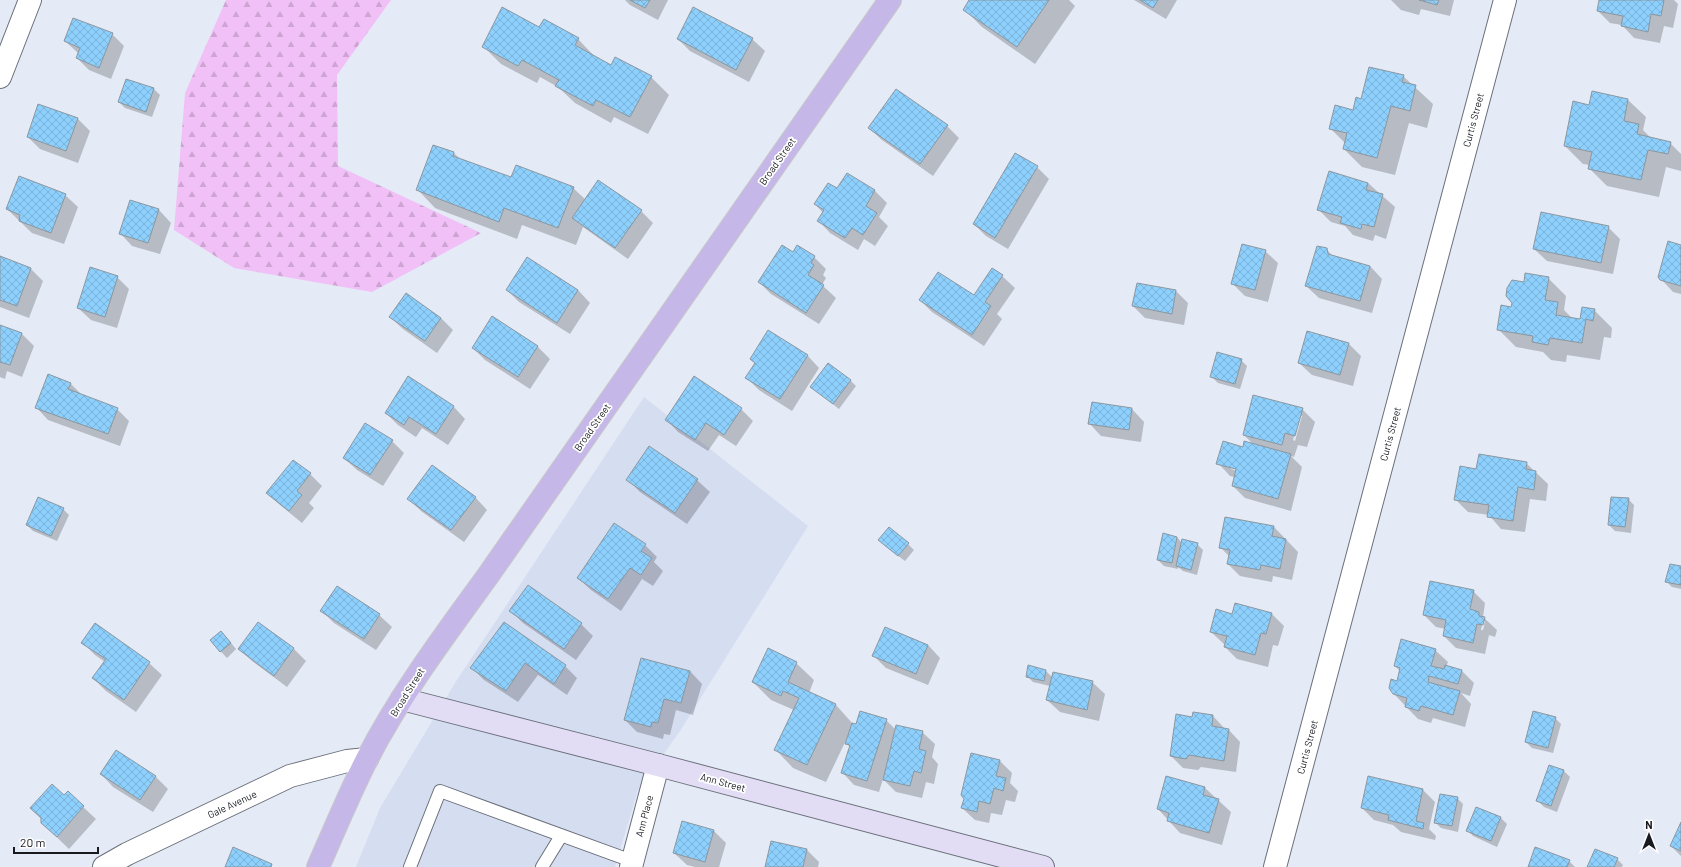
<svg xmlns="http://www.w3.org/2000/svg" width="1681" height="867" viewBox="0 0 1681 867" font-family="Barlow,sans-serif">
	<defs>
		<pattern id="forest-firs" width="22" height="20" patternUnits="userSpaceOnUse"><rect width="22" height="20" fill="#f1c0f7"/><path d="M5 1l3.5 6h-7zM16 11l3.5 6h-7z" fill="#cea4d3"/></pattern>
		<pattern id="building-cross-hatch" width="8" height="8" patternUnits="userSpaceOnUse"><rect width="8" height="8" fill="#8ed0fd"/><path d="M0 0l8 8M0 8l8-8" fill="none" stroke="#7ab2d8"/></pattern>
	</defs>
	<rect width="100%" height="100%" fill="#e4eaf6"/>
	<path fill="#d5ddf0" d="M644,397L808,526L680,731L638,790L615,867H356L380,808L455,683Z"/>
	<path fill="url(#forest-firs)" d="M226,0H391L337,75L338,166L481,233L372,292L234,268L174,230L185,93Z"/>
	<path fill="#0003" fill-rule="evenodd" d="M625,0H668L658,20L630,5Z
		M971,0H1069L1075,6L1035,64L982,27L964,9Z
		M1134,0H1177L1166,19Z
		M1391,0H1454L1450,16L1421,9L1419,15L1401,10Z
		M1600,0H1674L1678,4L1673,28L1664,26L1660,43L1634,38L1622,25L1610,23L1598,11Z
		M694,9L752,39L765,51L749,82L690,51L678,39Z
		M540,28L578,39L596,58L612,66L651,77L669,95L648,134L614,117L611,123L575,103L558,87L540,77L537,83L501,64L483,46Z
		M112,34L124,46L111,79L89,70L77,58L79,54L65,41Z
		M1403,76L1433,104L1427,128L1409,123L1395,175L1362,167L1344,149L1345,143L1330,128L1353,111L1362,100Z
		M126,80L154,89L160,95L152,117L125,108L119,102Z
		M1593,92L1628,100L1646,117L1643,130L1652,139L1670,143L1681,154V171L1666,167L1659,197L1607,186L1589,168L1590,165L1583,164L1565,146L1590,106Z
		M77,118L90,131L78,163L40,149L28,137Z
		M947,126L959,138L933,176L882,140L869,128Z
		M434,146L454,153L460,159L512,179L573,188L586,200L641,211L653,223L628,259L583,227L576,245L522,225L517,239L435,208L418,190Z
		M1037,167L1049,179L1008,249L986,236L974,224Z
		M1329,173L1368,183L1395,207L1386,239L1375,235L1373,241L1353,235L1345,226L1331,222L1319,210Z
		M848,174L875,191L887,203L879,217L888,226L875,246L864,239L858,250L830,233L818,220L823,213L815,204L837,189Z
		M65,195L78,207L64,244L32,233L7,209Z
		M159,210L171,223L160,254L132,246L120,233Z
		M1608,227L1620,239L1613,274L1547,261L1534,249Z
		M1681,246V294L1673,292L1661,279Z
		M1326,249L1333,256L1370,266L1382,279L1372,313L1319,298L1306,286Z
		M1265,251L1278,263L1268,302L1245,296L1232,283Z
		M794,253L814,257L826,269L823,275L826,278L822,285L836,298L819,324L771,294L759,282Z
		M0,258L31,269L43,281L29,318L0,307Z
		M527,258L578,290L590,303L570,334L519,302L507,290Z
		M992,269L1002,276L1015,288L997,314L1002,319L984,346L932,312L920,300L974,296Z
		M117,277L129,289L117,328L91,320L78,308Z
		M1548,278L1566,296L1564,310L1573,319L1581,320L1594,310L1612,328L1611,338L1604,337L1600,360L1567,355L1566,362L1551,360L1543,352L1516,347L1498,329L1512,308L1524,283Z
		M1176,291L1188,303L1184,325L1145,318L1133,306Z
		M406,294L441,318L453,330L437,353L403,329L390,317Z
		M492,318L538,347L550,359L530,389L485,360L473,348Z
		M0,326L22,334L34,346L22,377L7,371L5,379L0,377Z
		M1349,344L1361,356L1353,386L1312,375L1299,363Z
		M807,355L819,368L792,411L759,390L747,378L756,364L751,359Z
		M1241,360L1247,366L1240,389L1218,383L1212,377Z
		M850,380L856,386L839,409L811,387Z
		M70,383L83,396L117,409L129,421L120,446L48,420L36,407Z
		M1093,403L1132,409L1144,422L1141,442L1101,436L1089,423Z
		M453,406L465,419L448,445L422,428L416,437L398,425L386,413Z
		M741,409L753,421L736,446L719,435L708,451L678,432L666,419Z
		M1302,409L1315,422L1307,447L1298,445L1294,457L1291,456L1302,467L1291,511L1245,498L1233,486L1235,477L1230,476L1218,463L1243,448L1254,445L1244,435ZM1300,416H1302L1295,441L1293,440ZM1231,467L1241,470V472L1231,469Z
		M392,441L404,453L383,486L357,470L344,458Z
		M1526,463L1548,484L1546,501L1530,499L1525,532L1501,529L1489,515L1468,512L1456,500L1477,470Z
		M310,474L322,486L309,503L314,508L302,523L280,505L267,493Z
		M628,480H697L710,492L687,524L640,492Z
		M475,497L487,510L464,542L421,511L409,499Z
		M1628,499L1634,505L1631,533L1615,531L1609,525Z
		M63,509L69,515L57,541L33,531L27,525Z
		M1226,518L1274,527L1298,552L1292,580L1273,576L1272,582L1240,576L1228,564L1229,556L1220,547Z
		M1177,537L1182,543L1197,544L1203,550L1197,575L1183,571L1178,567V569L1164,566L1158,560Z
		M908,544L914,550L905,561L885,546Z
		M645,545L657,557L654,562L663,571L653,586L642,579L621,611L591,590L578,578Z
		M1681,567V589L1672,587L1666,581Z
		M1473,591L1485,603L1483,617L1497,630L1495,637L1489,635L1485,654L1456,648L1444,636L1446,629L1436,627L1424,615ZM1483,621H1485L1483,630H1481Z
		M322,611L379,615L392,627L376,650L334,623Z
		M511,611L581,624L593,636L576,660L523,623Z
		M1271,613L1284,626L1278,646L1273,645L1268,667L1237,659L1225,647V645L1211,632L1233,615Z
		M504,623L565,666L577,678L567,695L538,675L518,702L484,680L472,668Z
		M258,624L294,649L306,661L287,687L252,661L240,649Z
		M95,625L149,663L162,675L136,712L106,691L93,678L105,662L95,655L83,643Z
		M885,628L928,645L940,658L928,685L886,668L874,656Z
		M227,638L236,649L227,658L211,641Z
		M1435,650L1448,662L1446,667L1462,671L1474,683L1470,696L1461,693L1471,704L1465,727L1433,718L1431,723L1418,719L1394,694L1400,671L1395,666Z
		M796,663L814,680L809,693L836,705L853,724L857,725L886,720L896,730L922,732L935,744L932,757L938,764L934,784L926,782L922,798L896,792L883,779L879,792L854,785L842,772L850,747L847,744L849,737L848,736L826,782L793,768L776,750L794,710L771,700L753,682Z
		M690,671L702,684L693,715L676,710L670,735L664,734L663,739L637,732L625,720Z
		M1046,671L1052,677L1092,682L1105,694L1099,721L1060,712L1047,700L1050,686L1033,682L1027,676Z
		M1213,716L1225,729H1228L1240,742L1236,772L1201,767L1198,770L1183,768L1171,756L1193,718Z
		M1555,718L1561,724L1553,753L1532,748L1526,742Z
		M116,751L156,777L168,789L153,812L113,787L101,774Z
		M1000,761L1012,773L1010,783L1018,791L1015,802L1006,800L1002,815L991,813L989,823L975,820L962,808Z
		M1550,766L1564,771L1570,777L1557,812L1544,807L1538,801Z
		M1369,778L1423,790L1435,802L1429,829L1436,836L1435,840L1401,832L1393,825L1374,820L1362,808Z
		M1205,788L1231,812L1222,845L1180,833L1158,809Z
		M68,793L96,819L69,849L42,823Z
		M1457,798L1463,804L1458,832L1441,828L1435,822Z
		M1477,808L1501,818L1507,824L1497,847L1473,836L1468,830Z
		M1681,824V856L1671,846Z
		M714,831L726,843L719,867H695L687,865L674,853Z
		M807,850L819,862L818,867H766Z
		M1617,859L1623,865L1622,867H1588Z
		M1569,861L1575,867H1529Z"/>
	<path fill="url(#building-cross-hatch)" stroke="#8b979f" d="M630,0H650L645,8Z
		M969,0H1049L1017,47L963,10Z
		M1140,0H1158L1153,8Z
		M1419,0H1439L1437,5Z
		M1599,0H1664L1661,16L1651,14L1648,32L1621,26L1623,16L1597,11Z
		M502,7L539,27L544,19L579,38L575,45L611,65L615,57L652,76L630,117L596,100L593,106L555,86L559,80L522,60L518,66L482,47Z
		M693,7L753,38L736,70L677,39Z
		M73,18L113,33L99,68L76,58L80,48L64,41Z
		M1369,67L1404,75L1402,82L1416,85L1410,111L1391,106L1377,158L1343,149L1347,133L1329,129L1335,105L1353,110L1356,97L1361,99Z
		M126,79L154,88L146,112L118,102Z
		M896,89L948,125L920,164L868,128Z
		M1592,91L1628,99L1624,121L1639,124L1637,134L1671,142L1668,154L1648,150L1641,180L1588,169L1592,152L1564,146L1573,101L1589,105Z
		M38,104L78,118L66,151L27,137Z
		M433,145L454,152L453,156L511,177L516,165L574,187L558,228L504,208L499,222L416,190Z
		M1015,153L1038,166L995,238L973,224Z
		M1329,171L1368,183L1366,190L1383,194L1374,227L1362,224L1361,229L1340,223L1342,217L1317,210Z
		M847,173L875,190L866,206L877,213L863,235L852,228L845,238L817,221L824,210L814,204L828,183L837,188Z
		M19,176L66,194L51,233L19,221L20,215L6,209Z
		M598,180L642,210L615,248L572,218Z
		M130,200L159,209L148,243L119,234Z
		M1541,212L1609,226L1601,263L1533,249Z
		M1668,241L1681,245V286L1660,280L1658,277Z
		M1242,244L1266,250L1255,290L1231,284Z
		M782,245L793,252L797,245L815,256L811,263L814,265L808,275L824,285L806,313L758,282Z
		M1317,246L1327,248L1328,254L1370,266L1360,301L1305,286Z
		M0,256L31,268L17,306L0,300Z
		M527,257L578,290L557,323L506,290Z
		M90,267L118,276L105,317L77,308Z
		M992,268L1003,275L985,302L991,306L972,335L919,300L938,272L974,295Z
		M1525,273L1549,277L1545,300L1558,302L1556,315L1580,319L1582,307L1595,309L1593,321L1586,319L1582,343L1550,338L1548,345L1532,342L1533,336L1497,330L1501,305L1511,307L1512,303L1506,296L1507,288L1512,280L1524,282Z
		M1137,283L1176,290L1172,314L1132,306Z
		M406,293L441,318L425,341L389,317Z
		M492,316L538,346L518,377L472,348Z
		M0,325L22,333L10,365L0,362Z
		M768,330L808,355L780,399L745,378L755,363L750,359Z
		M1307,331L1349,343L1340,375L1298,363Z
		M1217,352L1242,359L1235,384L1210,377Z
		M828,363L851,380L833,404L810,387Z
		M48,374L71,383L68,389L118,408L108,434L35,408Z
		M408,376L454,406L436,434L409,417L404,425L385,413Z
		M694,376L742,408L724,435L706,423L695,440L665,420Z
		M1253,395L1303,408L1295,436L1285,433L1282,445L1243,435Z
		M1092,402L1132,408L1129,430L1088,424Z
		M365,423L393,440L370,475L343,458Z
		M1223,441L1243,447L1244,441L1291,454L1278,499L1232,486L1236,469L1216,464Z
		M649,446L698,479L675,513L626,480Z
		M1479,454L1527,462L1526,469L1536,471L1534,490L1518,487L1513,521L1487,517L1489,505L1454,500L1460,466L1476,469Z
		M293,460L311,473L297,491L302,495L289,511L266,493Z
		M432,465L476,497L451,530L407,499Z
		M38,497L64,508L51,536L26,525Z
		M1611,497L1629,498L1625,527L1608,525Z
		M1225,517L1274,526L1272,536L1286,539L1280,569L1261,565L1260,570L1227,564L1230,550L1219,548Z
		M614,523L646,544L641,551L652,558L641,575L630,568L608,599L577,578Z
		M889,527L909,543L898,556L878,540Z
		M1163,533L1177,537L1172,563L1157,560Z
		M1182,539L1198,543L1191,570L1176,566Z
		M1670,564L1681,566V585L1665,582Z
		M1430,581L1474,590L1470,609L1479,612V616L1485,617L1483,625L1477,624L1473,643L1443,636L1446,620L1423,615Z
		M528,585L582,623L564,649L509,611Z
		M337,586L380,614L364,639L320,611Z
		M1235,603L1272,613L1266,634L1261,633L1255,655L1224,647L1227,636L1210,632L1216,609L1232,614Z
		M258,622L294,648L274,676L238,649Z
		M504,622L566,665L554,684L525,663L506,691L470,668Z
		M95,623L150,662L124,700L92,678L106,659L81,643Z
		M885,627L928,645L916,674L872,656Z
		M221,631L231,643L220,652L210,640Z
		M1401,639L1436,649L1431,666L1444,669L1445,665L1462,670L1458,684L1429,676L1428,682L1460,691L1453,715L1421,706L1419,711L1405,707L1407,698L1393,694L1389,688L1391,679L1397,681L1400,668L1394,666Z
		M768,648L797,662L788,682L836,704L807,765L774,750L799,698L783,691L781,696L752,682Z
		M641,658L690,671L681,703L664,699L658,723L652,722L651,727L624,720Z
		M1028,665L1046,670L1044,681L1026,677Z
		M1053,672L1093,681L1087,710L1046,700Z
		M860,711L887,719L867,781L841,773L850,745L845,744L852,723L856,724Z
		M1533,711L1556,717L1548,748L1525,742Z
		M1193,712L1213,715L1212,726L1229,729L1224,761L1189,755L1186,759L1170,756L1176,714L1192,717Z
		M896,725L923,731L919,749L926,751L921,773L914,771L910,786L883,780Z
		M116,750L156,776L140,800L100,774Z
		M971,753L1000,760L996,776L1006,778L1003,791L994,788L990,804L979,801L977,812L961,808L964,799L961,795Z
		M1549,765L1564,770L1551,806L1536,801Z
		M1166,776L1205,787L1203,795L1219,799L1209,833L1167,821L1169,813L1157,809Z
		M1368,776L1423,789L1416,821L1424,823L1423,829L1388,820L1389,815L1361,808Z
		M52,784L64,795L68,791L84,806L57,837L41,823V818L30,808Z
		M1440,794L1458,797L1452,826L1434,823Z
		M1476,807L1501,817L1491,841L1466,831Z
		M682,821L714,830L705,862L673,853Z
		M1681,822V851L1670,846Z
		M771,841L807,849L803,867H765Z
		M233,847L272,864L271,867H225Z
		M1535,847L1570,860L1567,867H1528Z
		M1595,849L1618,858L1614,867H1587Z"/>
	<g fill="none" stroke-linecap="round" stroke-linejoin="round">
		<defs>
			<path id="service" d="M410,867L440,791L632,861
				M542,867L561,836"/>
			<path id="minor" d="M0,77L30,0
				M104,867L127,854L290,776L347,761L367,759
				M631,867L658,765"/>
			<path id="tertiary" d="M1275,867L1505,0"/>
			<path id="secondary" d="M402,699L658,765L1043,867"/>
			<path id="primary" d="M318,867C334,831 349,794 367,759C400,695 444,636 487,577L890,0"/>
		</defs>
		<use href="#service" stroke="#6b707b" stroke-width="14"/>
		<use href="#minor" stroke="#6b707b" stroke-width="24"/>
		<use href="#tertiary" stroke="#6b707b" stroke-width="24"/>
		<use href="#secondary" stroke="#6b707b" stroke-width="24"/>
		<use href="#primary" stroke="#c8c8c9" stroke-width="24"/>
		<use href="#service" stroke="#fff" stroke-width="12"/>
		<use href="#minor" stroke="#fff" stroke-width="22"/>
		<use href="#tertiary" stroke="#fff" stroke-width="22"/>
		<use href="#secondary" stroke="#e2dcf4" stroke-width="22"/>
		<use href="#primary" stroke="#c5b8e9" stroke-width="22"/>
	</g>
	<g text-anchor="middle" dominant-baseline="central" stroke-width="3.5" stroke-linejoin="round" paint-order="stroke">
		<g font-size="10" fill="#181a1f" stroke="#fff">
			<text transform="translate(1473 120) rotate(-75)">Curtis Street</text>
			<text transform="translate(777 161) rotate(-55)">Broad Street</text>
			<text transform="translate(592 427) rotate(-55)">Broad Street</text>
			<text transform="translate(1390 434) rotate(-75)">Curtis Street</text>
			<text transform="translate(407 692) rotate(-58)">Broad Street</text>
			<text transform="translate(1307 747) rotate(-75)">Curtis Street</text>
			<text transform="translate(723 782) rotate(15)">Ann Street</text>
			<text transform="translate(232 804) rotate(-25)">Gale Avenue</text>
			<text transform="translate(644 816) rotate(-75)">Ann Place</text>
		</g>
	</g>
	<g transform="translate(1649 835)" stroke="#ffffff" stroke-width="3" paint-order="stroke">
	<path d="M0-3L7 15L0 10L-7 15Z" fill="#181a1f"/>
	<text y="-6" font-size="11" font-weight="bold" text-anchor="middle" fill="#181a1f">N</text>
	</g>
	<path d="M14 847v6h84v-6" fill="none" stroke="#181a1f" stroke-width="2"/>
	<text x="20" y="847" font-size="12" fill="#181a1f" stroke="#ffffff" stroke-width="3" paint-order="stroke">20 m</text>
</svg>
